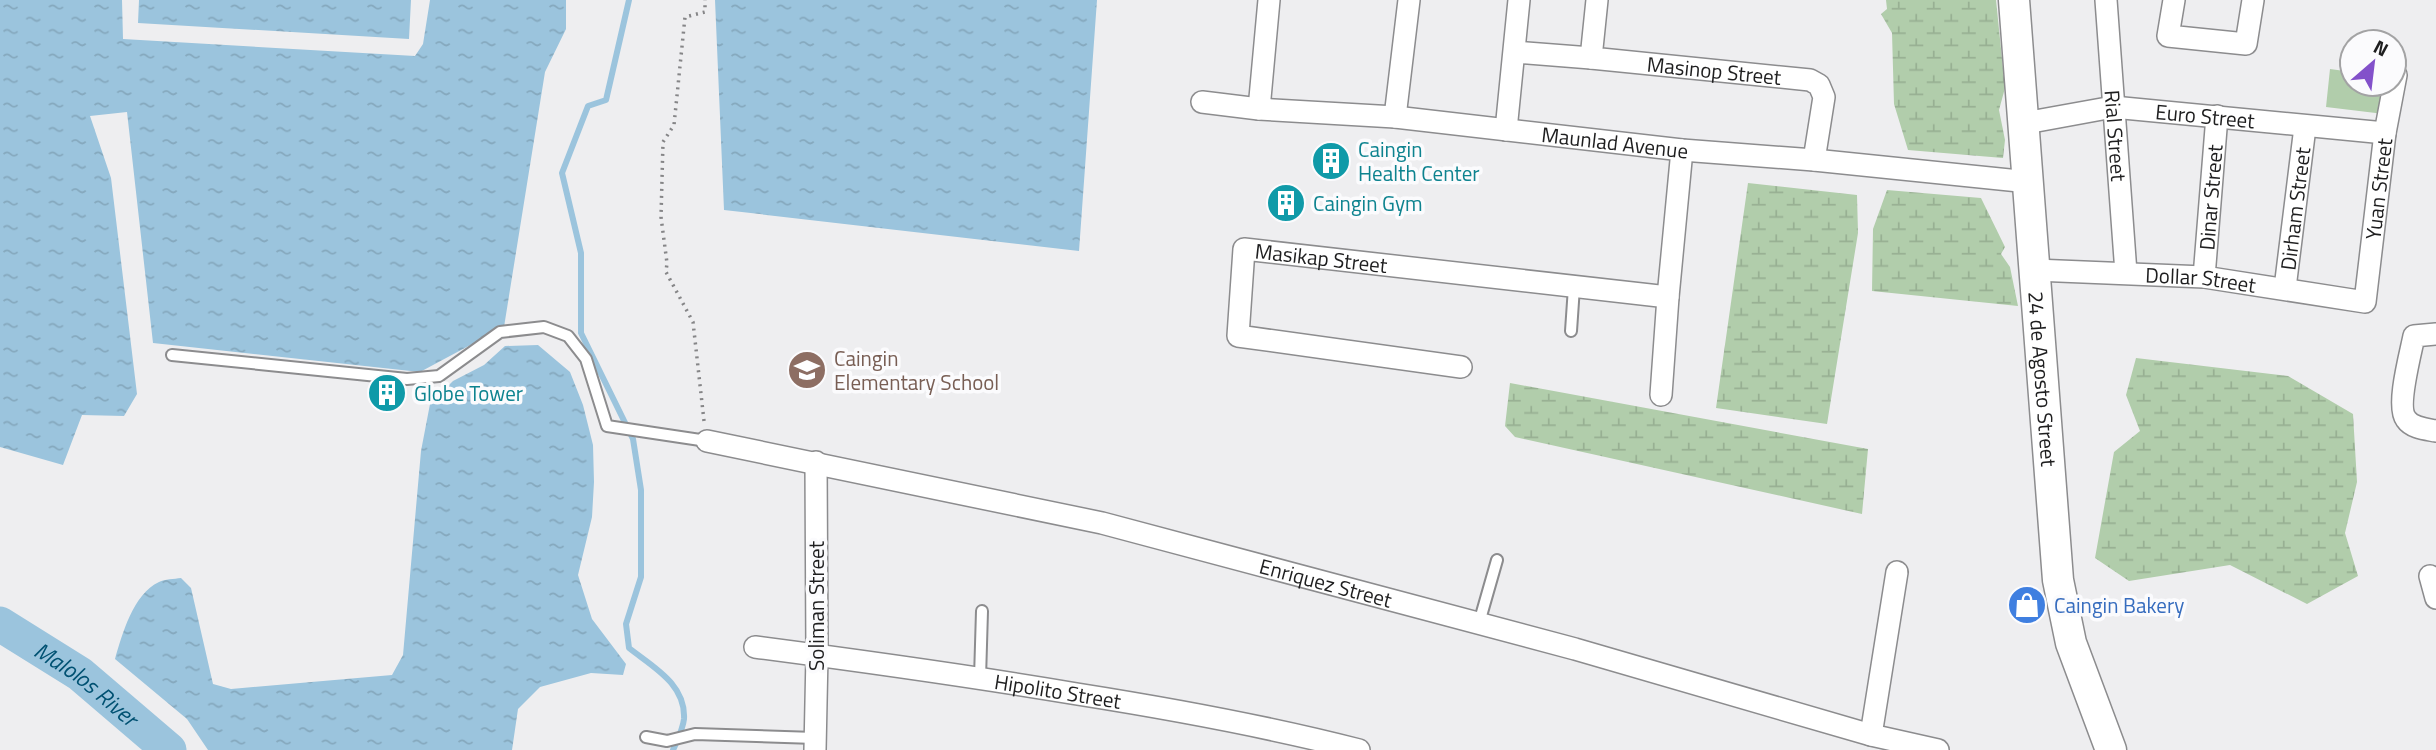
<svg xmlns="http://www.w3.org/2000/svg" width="2436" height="750" viewBox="0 0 2436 750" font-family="'Titillium Web',sans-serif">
	<defs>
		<pattern id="wetland-marsh" width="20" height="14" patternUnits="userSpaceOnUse" patternTransform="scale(1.75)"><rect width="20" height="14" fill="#b1cdab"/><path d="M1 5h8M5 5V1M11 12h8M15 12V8" fill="none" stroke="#98b093"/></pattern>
		<pattern id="water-ripples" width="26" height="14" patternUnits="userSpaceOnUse" patternTransform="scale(1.75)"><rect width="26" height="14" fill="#9bc4dd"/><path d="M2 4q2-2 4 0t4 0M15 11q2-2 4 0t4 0" fill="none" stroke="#85a8bd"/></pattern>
	</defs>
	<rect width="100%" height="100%" fill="#eeeef0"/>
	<path fill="url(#wetland-marsh)" d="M1886,0H1996L2005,88L1999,110L2005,140L2003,158L1908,150L1894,104L1892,33L1881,14L1887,9Z
		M1748,183L1857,195L1858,233L1827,424L1716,408Z
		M1887,190L1981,198L2005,247L2001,254L2010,267L2018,306L1872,291L1873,229Z
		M2136,358L2288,376L2353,414L2357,482L2345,533L2358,576L2307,604L2230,565L2129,581L2095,558L2114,452L2140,431L2126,395Z
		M1510,383L1868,449L1862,514L1515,437L1505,426Z"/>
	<path fill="#b1cdab" d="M2330,69L2352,72V84H2387L2384,114L2326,107Z"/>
	<path fill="url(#water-ripples)" d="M0,0H122L123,39L415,56L423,44L430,0H566V29L545,72L504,327L420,372L153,343L127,112L90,116L111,178L137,394L124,416L82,415L63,465L0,447Z
		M139,0H411L409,39L138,23Z
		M715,0H1097L1079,251L724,210Z
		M538,345L570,372L583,405L593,445L594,482L592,517L578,575L592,619L626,664L623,675L591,673L540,687L518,709L512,750H208L187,719L115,659C122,635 133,594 159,582C165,579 174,579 181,578L191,588L213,684L231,689L392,675L403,655L421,451L430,404L453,381L484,365L505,346Z"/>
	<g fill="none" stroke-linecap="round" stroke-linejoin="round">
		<path stroke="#9bc4dd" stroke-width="6" d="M629,0L606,100L588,106L562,173L581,253V333L633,439L641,490V577L626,624L629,648C653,667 686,684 684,719C683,729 677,741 673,750"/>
		<path stroke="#9bc4dd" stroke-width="35" id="s1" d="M0,624L80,674L169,750"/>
		<defs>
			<path id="lane" d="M1571,331L1574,287
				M172,355L407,379L439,376L500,332L544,327L568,336L586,359L607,426L707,441
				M1479,623L1497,560
				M980,678L982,611
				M646,737L667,741L695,734L815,738"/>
			<g id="street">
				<path id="s2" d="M1597,0L1591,58L1810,80L1819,85L1824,97L1814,160"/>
				<path id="s3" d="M2106,0L2126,273"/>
				<path d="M2174,0L2168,36L2246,44L2253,0"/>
				<path d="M1515,52L1591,58"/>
				<path id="s4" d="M1202,102L1259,109L1395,117L1682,150L1814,160L2029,182"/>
				<path d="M1259,109L1269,0"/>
				<path d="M1395,117L1409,0"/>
				<path id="s5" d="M2025,123L2113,107L2385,133"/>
				<path d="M1506,130L1519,0"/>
				<path id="s6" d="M2035,270L2204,277L2365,302L2385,133L2396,75"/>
				<path id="s7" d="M2204,277L2217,116"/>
				<path id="s8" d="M2285,288L2305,127"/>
				<path d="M2436,334L2414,336C2411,352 2396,406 2406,419C2412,428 2425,429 2436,431"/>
				<path id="s9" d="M1461,367L1238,336L1244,249L1668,297"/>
				<path d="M1661,395L1668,297L1682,150"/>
				<path id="s10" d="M707,441L1102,523L1575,649L1871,735L1938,750"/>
				<path d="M2430,576L2436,598"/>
				<path id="s11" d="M755,647C862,661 970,676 1077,694C1172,709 1266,726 1359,750"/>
				<path d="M1871,735L1897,572"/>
				<path d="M815,750L817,655L816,462"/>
			</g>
			<g id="secondary">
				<path id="s12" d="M2014,0L2058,580L2071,643L2111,750"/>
			</g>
		</defs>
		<use href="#lane" stroke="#8c8c8e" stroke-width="14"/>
		<use href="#street" stroke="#8c8c8e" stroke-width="24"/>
		<use href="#secondary" stroke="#8c8c8e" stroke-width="33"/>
		<path stroke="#858587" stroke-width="3.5" stroke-dasharray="2 5" stroke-linecap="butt" d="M704,421L693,322L666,272L667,263L661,217L663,142L674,125L685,17L705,12V0"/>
		<use href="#lane" stroke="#fff" stroke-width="10"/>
		<use href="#street" stroke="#fff" stroke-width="21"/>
		<use href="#secondary" stroke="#fff" stroke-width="30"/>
	</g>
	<defs>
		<symbol id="building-disc" viewBox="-11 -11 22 22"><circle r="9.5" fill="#0f9aa8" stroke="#fbfbfd"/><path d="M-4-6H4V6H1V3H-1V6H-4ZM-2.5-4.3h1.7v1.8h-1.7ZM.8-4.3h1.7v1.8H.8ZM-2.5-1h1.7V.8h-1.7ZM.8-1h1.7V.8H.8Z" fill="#fff"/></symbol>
		<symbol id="school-disc" viewBox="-11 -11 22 22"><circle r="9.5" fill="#8d6e63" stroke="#fbfbfd"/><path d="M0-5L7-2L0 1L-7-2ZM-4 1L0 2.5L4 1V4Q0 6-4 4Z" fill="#fff"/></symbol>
		<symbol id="shop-disc" viewBox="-11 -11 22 22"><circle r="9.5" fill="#3f7fe0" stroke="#fbfbfd"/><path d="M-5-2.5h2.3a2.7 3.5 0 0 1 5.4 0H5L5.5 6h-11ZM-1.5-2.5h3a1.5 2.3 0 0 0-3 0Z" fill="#fff"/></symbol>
	</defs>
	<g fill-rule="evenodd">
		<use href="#building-disc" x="1309" y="139" width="44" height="44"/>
		<use href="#building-disc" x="1264" y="181" width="44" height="44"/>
		<use href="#school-disc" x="785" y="348" width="44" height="44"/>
		<use href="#building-disc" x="365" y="371" width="44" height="44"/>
		<use href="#shop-disc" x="2005" y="583" width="44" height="44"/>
	</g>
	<g text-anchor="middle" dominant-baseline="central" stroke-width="7" stroke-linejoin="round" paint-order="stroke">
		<g font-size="21" fill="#1e1e1f" stroke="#fbfbfd">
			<text stroke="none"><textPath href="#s2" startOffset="182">Masinop Street</textPath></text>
			<text stroke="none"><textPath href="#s5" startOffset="182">Euro Street</textPath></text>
			<text stroke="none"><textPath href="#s3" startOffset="136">Rial Street</textPath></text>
			<text stroke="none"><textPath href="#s4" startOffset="415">Maunlad Avenue</textPath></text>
			<text stroke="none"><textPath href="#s6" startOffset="446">Yuan Street</textPath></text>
			<text stroke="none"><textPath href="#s7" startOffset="80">Dinar Street</textPath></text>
			<text stroke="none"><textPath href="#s8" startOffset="80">Dirham Street</textPath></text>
			<text stroke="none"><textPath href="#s9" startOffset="390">Masikap Street</textPath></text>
			<text stroke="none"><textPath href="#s6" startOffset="166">Dollar Street</textPath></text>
			<text stroke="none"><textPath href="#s12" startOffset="380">24 de Agosto Street</textPath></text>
			<text stroke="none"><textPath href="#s10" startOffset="635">Enriquez Street</textPath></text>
			<text transform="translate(816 606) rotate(-90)">Soliman Street</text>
			<text stroke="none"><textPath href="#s11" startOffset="306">Hipolito Street</textPath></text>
		</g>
		<g font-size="21" fill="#0d838f" stroke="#fbfbfd" text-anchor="start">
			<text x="1358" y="149">Caingin<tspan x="1358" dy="24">Health Center</tspan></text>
			<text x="1313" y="203">Caingin Gym</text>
			<text x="414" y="393">Globe Tower</text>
		</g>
		<g font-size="21" fill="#785e54" stroke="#fbfbfd" text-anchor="start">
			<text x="834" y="358">Caingin<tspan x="834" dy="24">Elementary School</tspan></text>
		</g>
		<g font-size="21" fill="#366cbe" stroke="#fbfbfd" text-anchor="start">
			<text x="2054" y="605">Caingin Bakery</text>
		</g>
		<g font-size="23" font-style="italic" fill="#005172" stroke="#fbfbfd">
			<text stroke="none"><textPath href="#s1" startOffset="105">Malolos River</textPath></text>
		</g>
	</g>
	<g transform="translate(2373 63) rotate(28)"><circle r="33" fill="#fbfbfd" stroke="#a3a3a4" stroke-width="2"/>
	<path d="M0-5L12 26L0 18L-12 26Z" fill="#8351ca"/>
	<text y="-10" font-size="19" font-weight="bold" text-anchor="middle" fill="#1e1e1f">N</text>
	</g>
</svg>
